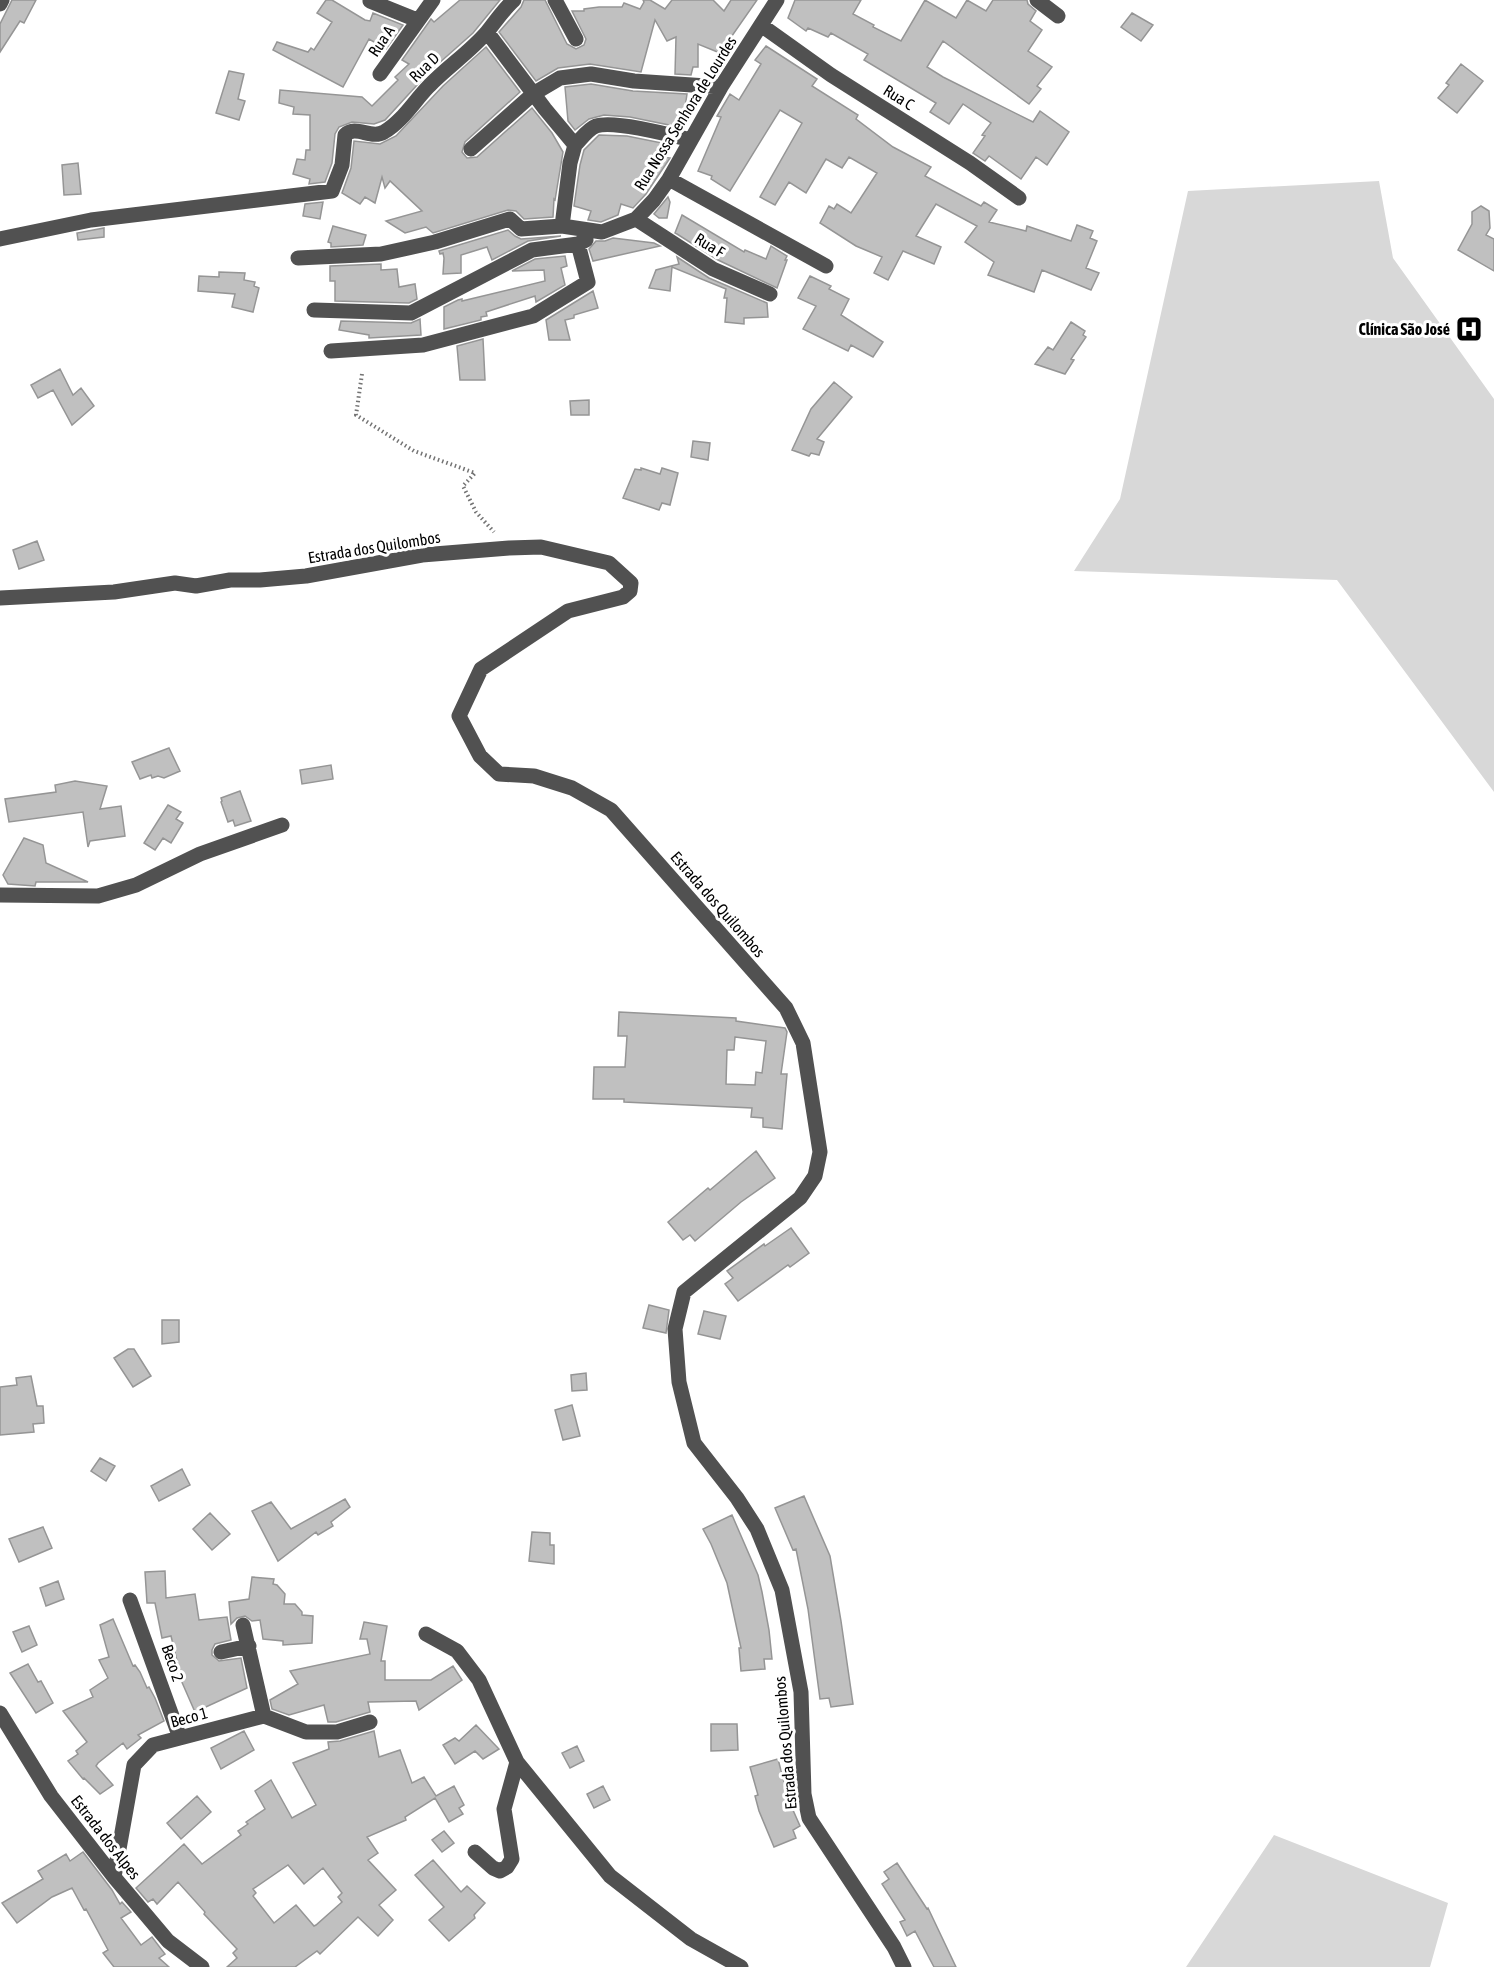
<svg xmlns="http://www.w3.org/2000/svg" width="1494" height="1967" viewBox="0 0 1494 1967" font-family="'Asap Condensed',sans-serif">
	<rect width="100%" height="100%" fill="#fff"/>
	<path fill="#d8d8d8" d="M1379,181L1393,258L1494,399V792L1337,580L1074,571L1120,499L1188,191Z
		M1274,1835L1448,1903L1430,1967H1186Z"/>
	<path fill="#c0c0c0" stroke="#959595" stroke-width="1.5" fill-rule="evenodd" d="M12,0H36L24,23L20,21L0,52V24Z
		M326,0H332L365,20L370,21L373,13L403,25L386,49L369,39L343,87L273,50L277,42L308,52L311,48L314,50L332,22L317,13Z
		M460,0H500L473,33L429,72L385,120L374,124L352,122L339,127L335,134L332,163L325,182L309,184L310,179L293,174L297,159L305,160L306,150H310V115L293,114L294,107L279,103L280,90L362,97L372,106L398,80L395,77L409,64L402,60L431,19L434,22Z
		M524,0H545L567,44L576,49L584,45L586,39L572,11H584V9L599,7H622L624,3L640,9L644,2L643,0H650L665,9L672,0H713L724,11L731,0H757L720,53L698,44V67H693L691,75L675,74L676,37L667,41L655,20L641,72L590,64L558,68L536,81L499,32L521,7Z
		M795,0H861L853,14L874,25L873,27L901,41L925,0L956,18L967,0L986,11L993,0H1027L1028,4L1036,11L1030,21L1042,30L1028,51L1052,67L1037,86L1041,89L1029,104L943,41L927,67L943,77L1033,122L1040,111L1069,132L1047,165L1036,157L1021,179L989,156L985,161L973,153L985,136L982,135L991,123L963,104L949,124L930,112L936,103L864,60L868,54L831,33L828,37L808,28L806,31L788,18Z
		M1132,13L1153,25L1141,41L1121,27Z
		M766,46L817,79L812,86L858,115L856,119L893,147L931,167L925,176L981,206L984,202L997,210L989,222L1026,231L1027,226L1071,241L1077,225L1093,231L1090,238L1097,241L1086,268L1099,273L1091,290L1042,270L1034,292L988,275L994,262L965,242L977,226L936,204L916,236L941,247L934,264L903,251L888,280L874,273L882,257L856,246L820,223L829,206L834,209L837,204L851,213L877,173L849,157L842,168L826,159L806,193L789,182L775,205L760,197L802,123L780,110L730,191L711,179L712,176L698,171L721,117L717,116L730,94L739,100L761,64L755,60Z
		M486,47L520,92L465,142L462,152L467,158L477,157L532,108L552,133L563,152L555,200L554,199L553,217L524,219L516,211L508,210L433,233L426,227L405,233L386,221L422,211L390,181L385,188L382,177L375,203L365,197L360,204L342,193L351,168L354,141L380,144L396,136L443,86Z
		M1461,64L1483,81L1457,113L1438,98L1449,85L1446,83Z
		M229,71L244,74L238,99L245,101L239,120L216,113Z
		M591,84L633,91L687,94L685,108L687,109L684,128L630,117L604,115L589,119L575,130L568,121L565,87Z
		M599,135L627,136L662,143L658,156L670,158L646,194L633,208L621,204L618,215L601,222L588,220L591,211L574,206L580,165L584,150Z
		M78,163L81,194L64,195L62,165Z
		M668,197L670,202L667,218H659L654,214Z
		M323,202L320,219L303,216L305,204Z
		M1481,206L1489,211L1490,228L1486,235L1494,239V271L1458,250L1472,224V212Z
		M682,215L744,252L745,250L766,259L771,246L787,256L785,260H787L777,288L718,260L677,234L675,233Z
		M333,226L366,235L363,245L331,247V243L328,242Z
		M104,228V237L78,240L77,233Z
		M508,230L515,236L521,239L561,236L528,241L492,260L487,247L461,255V273L443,274L444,258L443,253L440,254L439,251Z
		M613,238L654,243L660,246L593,261L589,249L596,241H605Z
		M565,256L567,266L561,268L565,285L536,302L535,296L486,312L487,316L481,317V320L444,329V307L458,300L462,299V301L545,281L544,270L512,271L535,259Z
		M677,257L709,278L767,303L768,317L744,318V324L725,322L727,298H724L726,289L672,267L670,291L649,288L656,270L679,264Z
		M381,264V270L397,269L399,287L415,284L417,299L409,303L335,301V281H330V266Z
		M219,272L245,273L244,280L255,282L254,286L259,288L253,312L232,307L235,294L198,291L199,276L219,277Z
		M810,276L831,286L829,289L849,299L841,315L883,342L873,357L851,345L848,351L803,329L816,306L798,298Z
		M593,291L598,308L574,315V318L565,320L570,340H549L546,320Z
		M420,319L421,335L369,338V335L339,330L341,321L411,323Z
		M1071,322L1085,331L1083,335L1086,337L1071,359L1074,360L1065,374L1035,364L1048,347L1053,350Z
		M483,339L485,380H460L457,346Z
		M60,369L73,395L81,388L94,406L72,425L53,390L38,398L31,385Z
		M834,382L852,397L817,439L824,442L819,455L811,453L809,456L792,450L811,409Z
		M589,400V415H571L570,401Z
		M693,441L710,443L708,460L691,457Z
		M641,468L660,474L662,468L678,473L670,505L662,503L659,510L623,498L635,469L641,470Z
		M37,541L44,560L19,569L13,550Z
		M169,748L180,771L164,778L158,776L152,778L151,775L140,779L132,762Z
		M331,765L333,779L302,784L300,770Z
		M75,781L107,786L100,809L121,806L125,836L90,841L88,847L83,812L9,822L5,799L56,792L55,785Z
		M240,791L251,821L235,826L233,820L228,822L221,802L222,801L221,798Z
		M168,805L181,812L176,819L183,823L171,843L163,838L155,850L144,843Z
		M24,838L43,845L46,863L88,882H36L35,886L8,884L3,875Z
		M619,1012L736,1018V1021L785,1028L787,1032L781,1074H787L782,1129L763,1127V1118L751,1117L752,1108L624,1102V1099H593L594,1067H625L627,1036H618ZM735,1037L766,1041L762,1073L756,1072L755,1085L726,1084L727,1050H734Z
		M756,1151L775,1178L741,1202L695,1241L690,1235L683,1240L668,1222L708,1188L710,1190Z
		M791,1228L809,1253L790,1267L788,1265L738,1301L725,1284L733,1278L727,1271L764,1244L765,1246Z
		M649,1305L669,1310L666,1333L643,1328Z
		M704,1311L726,1316L720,1339L698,1334Z
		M162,1320H179V1342L162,1344Z
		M128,1349H134L151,1376L133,1387L114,1358Z
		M586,1373L587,1390L572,1391L571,1375Z
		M31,1376L37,1406H43L44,1423L33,1424L34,1432L0,1435V1387L17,1385L16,1378Z
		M572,1405L580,1436L563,1440L555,1410Z
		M100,1458L115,1466L106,1481L91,1471Z
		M182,1469L190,1485L159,1501L151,1486Z
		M804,1496L830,1556L841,1621L853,1704L831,1707L829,1698L820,1699L808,1609L796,1549L793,1550L775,1508Z
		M345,1499L350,1507L331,1522L333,1526L318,1535L316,1532L278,1561L252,1511L271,1502L291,1529Z
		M210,1513L230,1534L212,1550L193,1529Z
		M732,1515L758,1575L762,1592L769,1630L772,1659H764L765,1669L741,1671L739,1648H741L727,1583L711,1544L703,1529Z
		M43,1527L52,1548L19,1562L9,1539Z
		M532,1532L550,1533V1545H554V1564L529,1561Z
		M165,1571L166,1598L195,1594L199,1620L227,1617L231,1640L215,1644L212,1650V1655L219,1661L241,1658L247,1688L195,1712L177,1671L179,1669L171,1636L162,1638L155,1603H147L145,1572Z
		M252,1577L274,1579L273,1584L277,1585L285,1594L284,1604H295L302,1612V1615L313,1616L312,1643L283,1645V1641L263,1639L260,1620L252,1621L245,1616L237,1618L231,1624L229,1602L249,1599Z
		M58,1581L64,1599L46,1606L40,1588Z
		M113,1619L133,1666L135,1665L140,1672L147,1688L149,1687L155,1698L164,1721L138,1735L141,1738L127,1749L123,1743L98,1763L96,1766L113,1785L100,1794L84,1778L83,1779L68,1761L78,1754L76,1751L87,1742L63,1711L93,1697L90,1690L108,1678L99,1660L109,1657L100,1625Z
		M364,1622L387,1626L381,1661H385V1680H431L453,1666L462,1680L419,1710L416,1701L368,1702L370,1712L336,1722H328L324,1705L289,1715L272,1709L270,1700L298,1684L290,1671L370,1654L367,1639H360Z
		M29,1626L37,1645L22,1652L13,1632Z
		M28,1664L38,1682L41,1681L53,1703L36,1713L10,1673Z
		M711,1724H737L738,1750L711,1751Z
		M476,1725L499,1749L483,1759L475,1751L455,1764L443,1745L455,1738L459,1741Z
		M244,1731L254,1750L221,1769L211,1748Z
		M374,1731L379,1757L400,1750L412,1783L424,1777L436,1796L454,1786L464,1805L459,1808L463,1814L449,1822L435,1798L405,1817L406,1820L367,1837L378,1853L368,1860L396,1890L379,1905L393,1920L378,1936L358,1917L320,1954L317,1951L295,1967H227L237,1958L233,1953L237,1949L204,1914L205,1912L178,1882L157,1904L153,1899L148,1902L136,1888L184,1844L202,1864L241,1835L238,1831L248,1824L246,1822L265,1809L255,1791L271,1780L292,1818L316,1805L293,1763L329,1749L328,1742L340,1741ZM288,1865L304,1884L323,1868L342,1893L338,1897L342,1902L316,1925L314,1926L296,1905L274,1923L253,1896L256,1893L253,1889Z
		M577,1746L584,1761L570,1768L562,1753Z
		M778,1759L789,1801L800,1826L793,1830L796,1838L774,1847L759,1811L755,1796L758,1795L750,1767Z
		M603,1786L610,1800L594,1808L587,1794Z
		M197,1796L211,1812L181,1839L167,1823Z
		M444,1831L454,1843L442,1852L432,1840Z
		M83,1852L112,1890L120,1904L122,1902L131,1912L121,1918L141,1945L152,1937L165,1954L159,1958L169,1967H114L103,1953L108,1950L86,1909L84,1910L72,1888L52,1897L17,1923L2,1903L43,1879L38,1871L66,1854L70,1861Z
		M433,1860L461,1892L467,1886L485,1903L474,1915L475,1918L449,1941L429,1920L444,1907L415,1875Z
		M897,1863L927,1909L928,1908L956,1967H934L915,1931L907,1936L900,1922L905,1920L882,1884L889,1879L884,1872Z"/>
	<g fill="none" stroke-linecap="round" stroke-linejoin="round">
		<path stroke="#737373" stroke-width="4" stroke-dasharray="1.5 3" stroke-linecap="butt" d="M362,374L356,415L414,451L475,473L463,486L476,512L494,532"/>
		<path stroke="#515151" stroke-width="15" d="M555,0L576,39
			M1037,0L1058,16
			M370,1L417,20
			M0,4L2,0
			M761,25L831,75L970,163L1019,198
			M487,32L545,109L575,145L570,163L562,226
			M380,74L433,0
			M575,145C581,139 588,129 596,126C614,120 671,135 691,140
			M471,149L533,94L560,78L591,74L634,81L721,87
			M669,179L826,266
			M636,219L713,269L770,294
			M0,239L91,220L332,191L342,165L345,135C356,124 371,140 384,132C402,122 415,100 429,86C447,67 470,52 487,32C496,21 503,10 514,0
			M298,258L381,254L435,242L510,219L521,229L562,226L602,232L636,219L654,200L669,179L721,87L777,0
			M314,310L411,313L532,250L578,244L586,240
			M331,351L423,345L533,316L588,282L578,244
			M0,598L114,592L175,583L196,586L230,580H260L306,576L422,555L509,548L541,547L609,563L631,583L630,591L623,597L568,611L481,669L459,716L480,756L499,774L534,776L572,788L611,810L786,1008L803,1043L820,1152L815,1176L800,1198L684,1292L675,1329L679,1382L694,1443L737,1498L757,1529L782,1590L801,1692L804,1794L809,1818L894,1947L904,1967
			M0,895L98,896L136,885L200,854L282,825
			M130,1600L180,1738
			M243,1625L264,1716
			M426,1634L457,1651L479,1680L517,1762L610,1876L691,1939L741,1967
			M221,1652L249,1646
			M0,1713L51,1796L114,1877L168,1941L202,1967
			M475,1852L493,1868L500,1871L507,1867L512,1859L504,1809L517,1762
			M114,1877L134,1765L153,1745L264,1716L306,1732H337L370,1722"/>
	</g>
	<defs>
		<symbol id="hospital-square" viewBox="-11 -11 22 22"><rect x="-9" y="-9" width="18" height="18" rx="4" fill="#000" stroke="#fff"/><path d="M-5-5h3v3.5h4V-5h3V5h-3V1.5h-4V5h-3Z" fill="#fff"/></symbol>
	</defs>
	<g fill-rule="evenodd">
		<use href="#hospital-square" x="1454" y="314" width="30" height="30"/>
	</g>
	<g text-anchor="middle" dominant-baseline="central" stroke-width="6" stroke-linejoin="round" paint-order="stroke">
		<g font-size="16" fill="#000" stroke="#fff">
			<text transform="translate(381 41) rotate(-56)">Rua A</text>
			<text transform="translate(424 67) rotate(-44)">Rua D</text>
			<text transform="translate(899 97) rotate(32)">Rua C</text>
			<text transform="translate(685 113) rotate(-58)">Rua Nossa Senhora de Lourdes</text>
			<text transform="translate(710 245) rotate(32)">Rua F</text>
			<text transform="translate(374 547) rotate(-9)">Estrada dos Quilombos</text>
			<text transform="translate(718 904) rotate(49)">Estrada dos Quilombos</text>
			<text transform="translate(173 1663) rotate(71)">Beco 2</text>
			<text transform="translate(189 1717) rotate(-15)">Beco 1</text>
			<text transform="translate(785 1743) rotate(-95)">Estrada dos Quilombos</text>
			<text transform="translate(106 1837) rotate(52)">Estrada dos Alpes</text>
		</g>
		<g font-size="16" font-weight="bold" fill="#000" stroke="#fff" text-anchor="end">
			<text x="1450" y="329">Clínica São José</text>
		</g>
	</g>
</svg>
